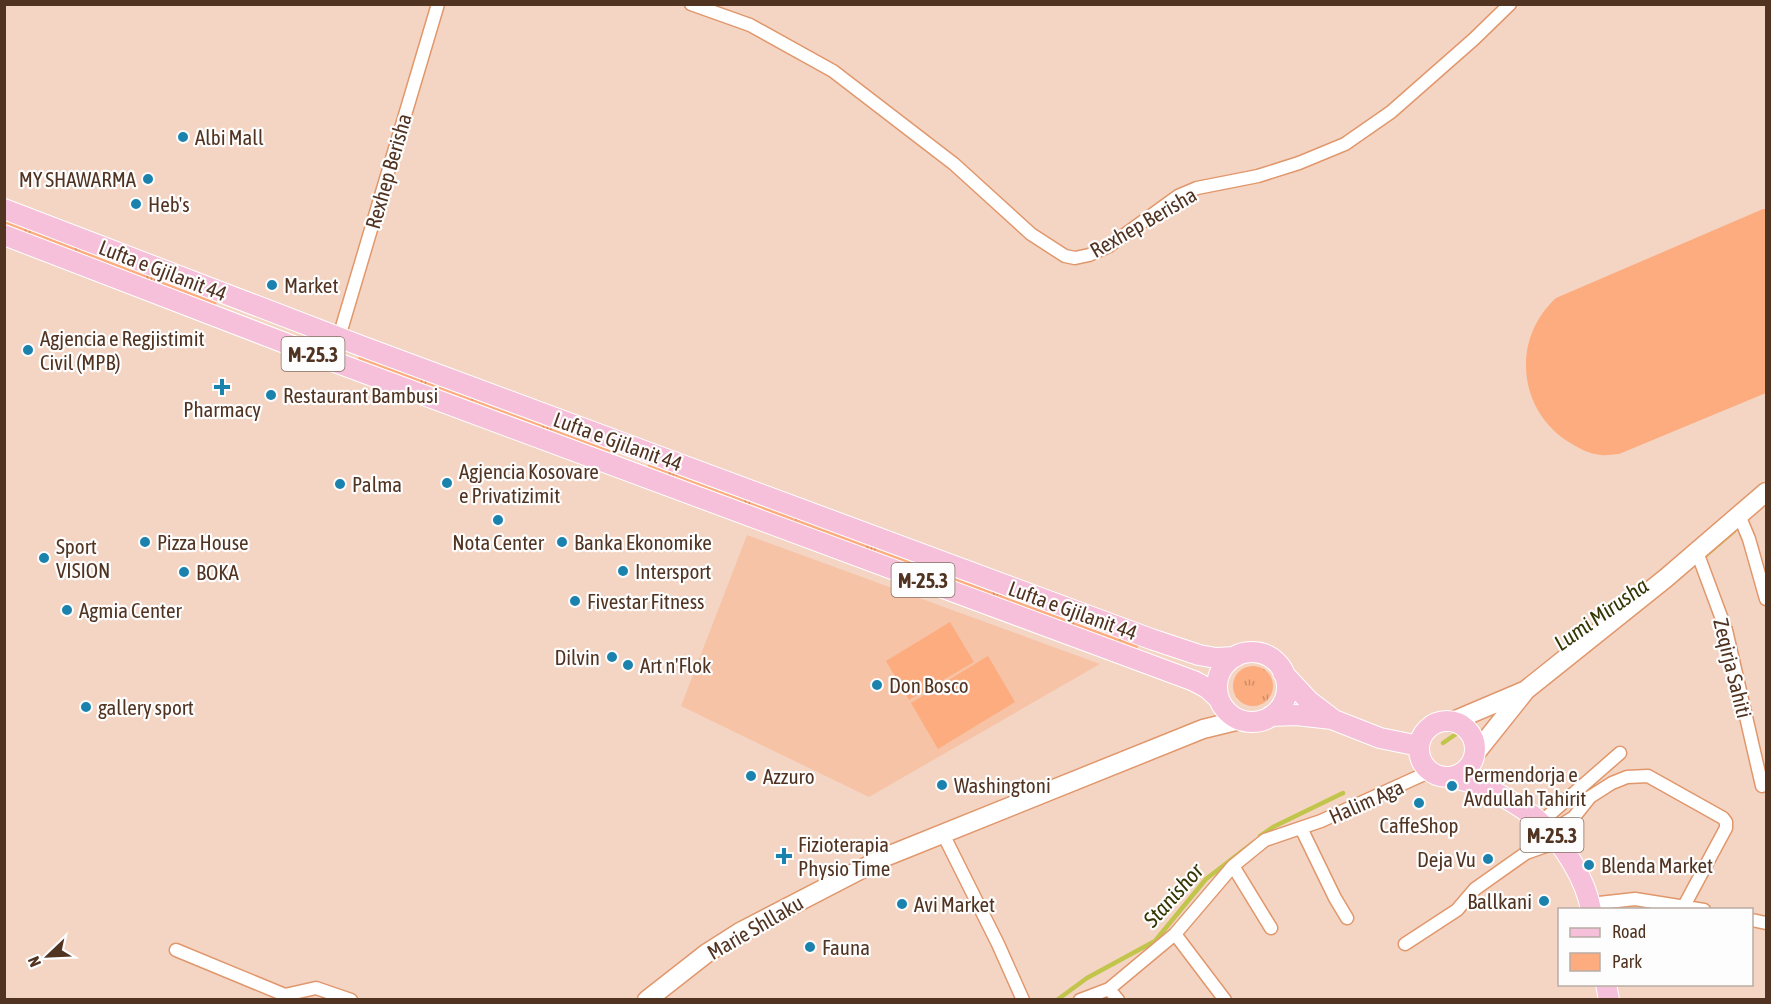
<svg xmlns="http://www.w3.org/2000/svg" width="1771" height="1004" viewBox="0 0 1771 1004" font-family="'Asap Condensed',sans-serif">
	<defs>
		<pattern id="grass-tufts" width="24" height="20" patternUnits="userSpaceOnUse" patternTransform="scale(1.5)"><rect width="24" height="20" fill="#fcac7e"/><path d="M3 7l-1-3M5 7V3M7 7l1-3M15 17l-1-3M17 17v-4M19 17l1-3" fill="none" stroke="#ce8d67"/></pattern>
	</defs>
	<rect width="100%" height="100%" fill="#f4d5c3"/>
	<path fill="#f6c3a7" d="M747,535L1100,664L869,797L681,706Z"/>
	<path fill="url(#grass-tufts)" d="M4,218L218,301L214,307L5,224Z
		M360,353L612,449L609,455L357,361Z
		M649,463L1139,643L1137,650L646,470Z
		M1233 686a20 20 0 1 1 40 0a20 20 0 1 1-40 0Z"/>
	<path fill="#fcac7e" d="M1763,209H1766V393L1619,454C1613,454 1606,456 1601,455C1588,454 1577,447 1567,441C1517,408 1512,338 1556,298Z
		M950,622L974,662L909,700L886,661Z
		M988,656L1015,702L938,749L911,703Z"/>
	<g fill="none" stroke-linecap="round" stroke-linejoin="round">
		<path stroke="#c1c54c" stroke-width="4.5" d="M1706,555L1734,531
			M1443,743L1475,721
			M1260,836L1273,827L1343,793
			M1057,1000L1087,978L1155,941L1206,879L1254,842"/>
		<defs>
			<path id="street" d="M691,4L750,25L833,71L954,164L1031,234L1065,256L1075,258L1089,255L1109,246L1178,196L1197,188L1258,176L1299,163L1345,144L1391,112L1474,39L1510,4
				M339,337L438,4
				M1739,515L1749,539L1766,599
				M1697,552L1726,630L1762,786
				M1541,822L1620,753
				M1301,828L1335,898L1347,918
				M1550,832L1574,817L1590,797L1612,783L1627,777L1648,776L1723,818L1726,822V828L1684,906
				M943,834L998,944L1023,1000
				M1233,866L1271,928
				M1590,904L1635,899L1704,910
				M1752,920L1766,923
				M1175,934L1225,1000
				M1405,944L1457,910L1475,889L1526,853L1557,842
				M176,950L285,995L316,988L351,1000
				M1109,989L1118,1000
				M1080,1000L1109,989L1175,934L1233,866L1265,840L1321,821L1431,771"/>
			<path id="secondary" d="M1451,722L1524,691
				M1475,754L1526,690L1666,578L1766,492
				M647,1000L707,953L740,932L885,857L1203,729L1240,720"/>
			<path id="primary" d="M4,209L364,347L1151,639L1199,655L1216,658L1235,657
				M4,235L324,358L1194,681L1207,688L1219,699
				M1217 687a35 35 0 1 1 70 0a35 35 0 1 1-70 0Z
				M1283,673L1309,701L1334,720L1380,738L1419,746
				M1271,716L1296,715L1332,719
				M1419 749a28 28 0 1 1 56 0a28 28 0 1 1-56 0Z
				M1452,777C1465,781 1479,784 1491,790C1508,799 1527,810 1541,823C1563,843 1586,880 1591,910
				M1606,984L1609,1000"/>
		</defs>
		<use href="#street" stroke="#e1976c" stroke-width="15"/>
		<use href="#secondary" stroke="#e1976c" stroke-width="21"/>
		<use href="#primary" stroke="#fff" stroke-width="22"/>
		<use href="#street" stroke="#fff" stroke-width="12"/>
		<use href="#secondary" stroke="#fff" stroke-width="18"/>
		<use href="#primary" stroke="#f7c0da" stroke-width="20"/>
	</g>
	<g fill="#1a82ac" stroke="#fdfdfd" stroke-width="2">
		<circle cx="183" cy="137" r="6"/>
		<circle cx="148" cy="179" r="6"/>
		<circle cx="136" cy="204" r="6"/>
		<circle cx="272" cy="285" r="6"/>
		<circle cx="28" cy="350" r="6"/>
		<path d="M219 378h6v6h6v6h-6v6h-6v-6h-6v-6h6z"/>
		<circle cx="271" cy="395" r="6"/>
		<circle cx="447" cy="483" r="6"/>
		<circle cx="340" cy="484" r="6"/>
		<circle cx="498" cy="520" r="6"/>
		<circle cx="145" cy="542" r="6"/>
		<circle cx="562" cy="542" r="6"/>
		<circle cx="44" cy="558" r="6"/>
		<circle cx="623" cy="571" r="6"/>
		<circle cx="184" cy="572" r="6"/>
		<circle cx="575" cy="601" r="6"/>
		<circle cx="67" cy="610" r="6"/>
		<circle cx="612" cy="657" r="6"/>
		<circle cx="628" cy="665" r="6"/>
		<circle cx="877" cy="685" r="6"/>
		<circle cx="86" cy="707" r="6"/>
		<circle cx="751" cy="776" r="6"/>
		<circle cx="942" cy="785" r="6"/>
		<circle cx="1452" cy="786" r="6"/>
		<circle cx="1419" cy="803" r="6"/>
		<path d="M781 847h6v6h6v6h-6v6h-6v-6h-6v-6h6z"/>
		<circle cx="1488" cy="859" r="6"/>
		<circle cx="1589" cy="865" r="6"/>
		<circle cx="1544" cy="901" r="6"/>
		<circle cx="902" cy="904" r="6"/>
		<circle cx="810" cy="947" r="6"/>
	</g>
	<g text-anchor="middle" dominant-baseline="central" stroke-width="4.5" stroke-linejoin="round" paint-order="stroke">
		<g fill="#fdfdfd" stroke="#857063" stroke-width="1.5">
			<rect x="281.5" y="337" width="63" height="34" rx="4.5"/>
			<rect x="891.5" y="563" width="63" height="34" rx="4.5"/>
			<rect x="1520.5" y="818" width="63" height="34" rx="4.5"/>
		</g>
		<g font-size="20" font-weight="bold" fill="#513321">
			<text x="313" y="354">M-25.3</text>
			<text x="923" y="580">M-25.3</text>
			<text x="1552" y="835">M-25.3</text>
		</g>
		<g font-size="21" fill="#513321" stroke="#fdfdfd" text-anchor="start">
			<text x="195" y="137">Albi Mall</text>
			<text x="136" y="179" text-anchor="end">MY SHAWARMA</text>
			<text x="148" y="204">Heb's</text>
			<text x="284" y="285">Market</text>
			<text x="40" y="338">Agjencia e Regjistimit<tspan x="40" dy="24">Civil (MPB)</tspan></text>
			<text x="283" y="395">Restaurant Bambusi</text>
			<text x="222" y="409" text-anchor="middle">Pharmacy</text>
			<text x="459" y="471">Agjencia Kosovare<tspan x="459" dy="24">e Privatizimit</tspan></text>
			<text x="352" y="484">Palma</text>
			<text x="157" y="542">Pizza House</text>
			<text x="498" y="542" text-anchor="middle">Nota Center</text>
			<text x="574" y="542">Banka Ekonomike</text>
			<text x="56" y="546">Sport<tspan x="56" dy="24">VISION</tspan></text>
			<text x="635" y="571">Intersport</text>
			<text x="196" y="572">BOKA</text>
			<text x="587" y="601">Fivestar Fitness</text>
			<text x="79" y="610">Agmia Center</text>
			<text x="600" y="657" text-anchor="end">Dilvin</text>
			<text x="640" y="665">Art n'Flok</text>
			<text x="889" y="685">Don Bosco</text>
			<text x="98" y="707">gallery sport</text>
			<text x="1464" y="774">Permendorja e<tspan x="1464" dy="24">Avdullah Tahirit</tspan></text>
			<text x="763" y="776">Azzuro</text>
			<text x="954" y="785">Washingtoni</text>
			<text x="1419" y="825" text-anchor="middle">CaffeShop</text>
			<text x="798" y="844">Fizioterapia<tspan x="798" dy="24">Physio Time</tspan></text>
			<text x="1476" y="859" text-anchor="end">Deja Vu</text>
			<text x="1601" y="865">Blenda Market</text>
			<text x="1532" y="901" text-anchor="end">Ballkani</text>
			<text x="914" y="904">Avi Market</text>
			<text x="822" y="947">Fauna</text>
		</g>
		<g font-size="21" fill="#513321" stroke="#fdfdfd">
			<text transform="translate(388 171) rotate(-74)">Rexhep Berisha</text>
			<text transform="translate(1143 222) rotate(-30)">Rexhep Berisha</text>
			<text transform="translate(163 270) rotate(21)">Lufta e Gjilanit 44</text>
			<text transform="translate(618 441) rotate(20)">Lufta e Gjilanit 44</text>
			<text transform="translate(1073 610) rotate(20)">Lufta e Gjilanit 44</text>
			<text transform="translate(1733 668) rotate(76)">Zeqirja Sahiti</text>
			<text transform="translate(1366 801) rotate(-24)">Halim Aga</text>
			<text transform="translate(755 927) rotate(-30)">Marie Shllaku</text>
		</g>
		<g font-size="22" font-style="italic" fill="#343501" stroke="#fdfdfd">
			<text transform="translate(1601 614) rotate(-35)">Lumi Mirusha</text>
			<text transform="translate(1173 895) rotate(-48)">Stanishor</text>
		</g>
	</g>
	<rect width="1771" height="1004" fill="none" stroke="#513321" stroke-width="12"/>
	<rect x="1558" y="908" width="195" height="78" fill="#fdfdfd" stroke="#b8aca5" stroke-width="1.5"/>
	<rect x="1570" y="928" width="30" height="9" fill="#f7c0da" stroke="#b8aca5" stroke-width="1.5"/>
	<text x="1612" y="938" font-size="18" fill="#513321">Road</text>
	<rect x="1570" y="953" width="30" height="18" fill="#fcac7e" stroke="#b8aca5" stroke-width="1.5"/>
	<text x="1612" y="968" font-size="18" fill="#513321">Park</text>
	<g transform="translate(48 956) rotate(247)" stroke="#fdfdfd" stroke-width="4.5" paint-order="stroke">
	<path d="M0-4.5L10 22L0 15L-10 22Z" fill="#513321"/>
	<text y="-9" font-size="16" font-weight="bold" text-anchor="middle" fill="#513321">N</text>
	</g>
</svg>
